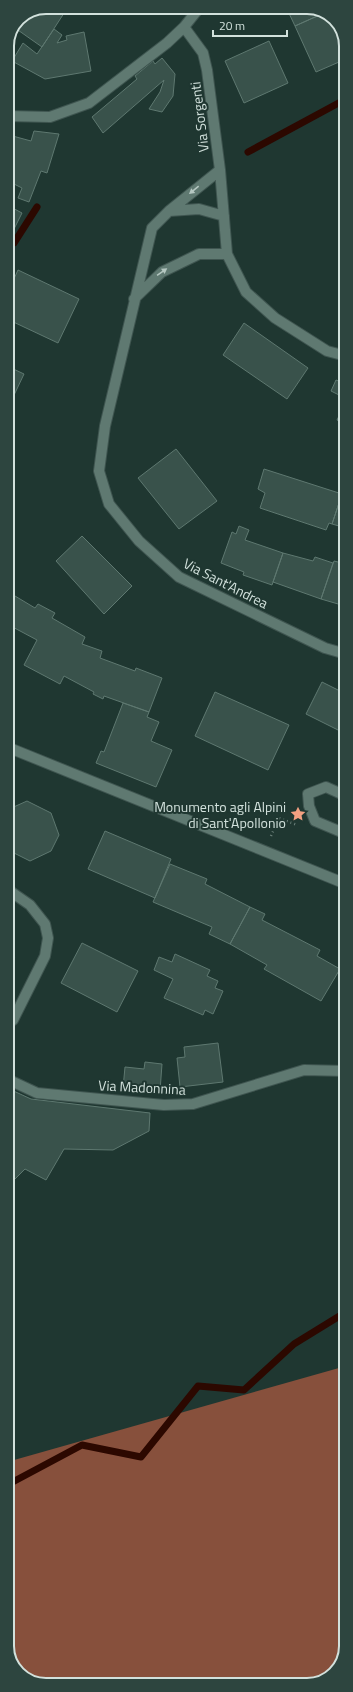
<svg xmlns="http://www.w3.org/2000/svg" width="353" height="1692" viewBox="0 0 353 1692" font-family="'Titillium Web',sans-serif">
	<rect width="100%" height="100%" fill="#1f3731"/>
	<path fill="#87503c" d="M346,1366V1646L336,1671L312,1685H42L19,1674L7,1651V1462Z"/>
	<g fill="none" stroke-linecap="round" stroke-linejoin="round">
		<path stroke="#2c0800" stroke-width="7" d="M248,152L346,99
			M7,247L14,243L37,207
			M7,1485L82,1445L141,1457L198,1386L244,1390L294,1344L346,1312"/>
	</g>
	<path fill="#39524b" stroke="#5e7870" d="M46,7H68L42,47L15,28L19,18Z
		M286,7H311L324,13L295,26Z
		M324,13L334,18L346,41V59L316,72L295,26Z
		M54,29L62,35L57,43L67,40L66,36L84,32L91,71L45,79L12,61L23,43L37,54Z
		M269,41L288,83L244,103L225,61Z
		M162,58L175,74L173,96L162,112L149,109L160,92L164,80L103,133L92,117L137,79L135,76L153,61L155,64Z
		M34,131L59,134L47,173L41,171L29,202L18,198L22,188L10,182L7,183V139L9,135L31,141Z
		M7,205L22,213L14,229L7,232Z
		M18,270L79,299L58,343L7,319V294Z
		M244,323L308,368L287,399L223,355Z
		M7,366L24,374L7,410Z
		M336,380L346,384V391L343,397L331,391Z
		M346,402V424L337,420Z
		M176,449L217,501L179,529L138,478Z
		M264,469L342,494L332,524L329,523L326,530L260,508L265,493L258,489Z
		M346,482V528L332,524Z
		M239,526L249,530L245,540L283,553L272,585L243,575L244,572L221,563L232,532L236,534Z
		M82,536L132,586L104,614L56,561Z
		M283,553L313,561L315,557L333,563L321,599L273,582Z
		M334,561L346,564L345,606L321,599Z
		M10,593L35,608L38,604L55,613L52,618L85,637L82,644L102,651L100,658L135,671L136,668L162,678L149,712L104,696L103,699L93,694L94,692L64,676L60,684L24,665L37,640L7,624V599Z
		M322,682L346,694V734L306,714Z
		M215,692L289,725L268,770L195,736Z
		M123,703L149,712L147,717L159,722L151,741L172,750L156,787L96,763L101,751L104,752Z
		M27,801L51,813L59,835L51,851L30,861L14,853L7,857V810Z
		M105,831L171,859L155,898L88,869Z
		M170,864L207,879L205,884L250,907L230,944L209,934L212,927L153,902Z
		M250,907L265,914L262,920L320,950L317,956L340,969L321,1001L264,969L267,965L230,944Z
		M82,943L138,971L117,1012L61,983Z
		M7,951L15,957L7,966Z
		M175,954L210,970L207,976L218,981L215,988L223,991L213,1014L205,1010L203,1015L164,998L173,979L154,970L159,957L172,962Z
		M346,983V1001H343Z
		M218,1043L223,1082L180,1087L177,1058L185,1057L184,1047Z
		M145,1062L162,1064L160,1091L123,1088L125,1067L144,1069Z
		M7,1088L31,1099L150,1113L149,1131L113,1150L64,1149L46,1180L25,1169L13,1181L7,1177Z"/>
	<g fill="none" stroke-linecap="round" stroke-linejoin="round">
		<defs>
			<path id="service" d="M7,889L30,905L45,924L48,938L45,956L13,1020L7,1024"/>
			<path id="minor" d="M184,27L200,7
				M7,116L50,117L89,103L167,43L184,27L203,53L207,70L220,170L227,254L246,292L275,318L327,351L346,356
				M220,170L169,211L152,228L105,426L99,471L109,504L139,541L179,577L325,648L346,654
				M169,211L199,209L224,216
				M134,299L162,272L199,254H227
				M7,747L346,884
				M346,796L326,787L308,794L309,806L315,821L346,834
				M7,1079L37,1093L164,1105L193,1104L304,1070L346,1071"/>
		</defs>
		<use href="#service" stroke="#3f5550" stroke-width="12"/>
		<use href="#minor" stroke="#3f5550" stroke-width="12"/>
		<path stroke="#6c817b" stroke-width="2.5" stroke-dasharray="1 3" stroke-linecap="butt" d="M271,836L279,818L297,825"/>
		<use href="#service" stroke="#5f7971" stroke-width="10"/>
		<use href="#minor" stroke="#5f7971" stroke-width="10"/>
	</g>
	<defs><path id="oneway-solid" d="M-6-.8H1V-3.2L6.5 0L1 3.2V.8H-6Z"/></defs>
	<g fill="#b5c7c1">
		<use href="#oneway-solid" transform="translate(194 190) rotate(141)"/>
		<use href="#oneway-solid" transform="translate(162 272) rotate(-35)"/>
	</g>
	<defs>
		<symbol id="sight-bare" viewBox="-9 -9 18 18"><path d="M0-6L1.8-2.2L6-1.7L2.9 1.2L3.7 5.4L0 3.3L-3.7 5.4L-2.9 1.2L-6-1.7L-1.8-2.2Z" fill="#f2a081" stroke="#1f3731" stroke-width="2.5" paint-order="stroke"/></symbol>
	</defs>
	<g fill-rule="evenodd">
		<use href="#sight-bare" x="287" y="803" width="22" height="22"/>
	</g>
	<g text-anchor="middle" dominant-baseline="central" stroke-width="4" stroke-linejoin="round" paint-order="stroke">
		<g font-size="14" fill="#d2e1dc" stroke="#1f3731">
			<text transform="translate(199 117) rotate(-97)">Via Sorgenti</text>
			<text transform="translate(226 583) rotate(27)">Via Sant'Andrea</text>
			<text transform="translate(142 1087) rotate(3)">Via Madonnina</text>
		</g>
		<g font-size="14" fill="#d2e1dc" stroke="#1f3731" text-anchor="end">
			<text x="286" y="806">Monumento agli Alpini<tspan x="286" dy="16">di Sant'Apollonio</tspan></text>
		</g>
	</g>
	<path d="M0 0H353V1692H0ZM46 14H307A32 32 0 0 1 339 46V1646A32 32 0 0 1 307 1678H46A32 32 0 0 1 14 1646V46A32 32 0 0 1 46 14Z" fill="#2d453f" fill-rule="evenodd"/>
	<path fill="none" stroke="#d2e1dc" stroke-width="2" d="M46 14H307A32 32 0 0 1 339 46V1646A32 32 0 0 1 307 1678H46A32 32 0 0 1 14 1646V46A32 32 0 0 1 46 14Z"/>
	<path d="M213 30v6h74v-6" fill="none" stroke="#d2e1dc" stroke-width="2"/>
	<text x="219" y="30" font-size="12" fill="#d2e1dc" stroke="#1f3731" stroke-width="3" paint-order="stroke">20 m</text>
</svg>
